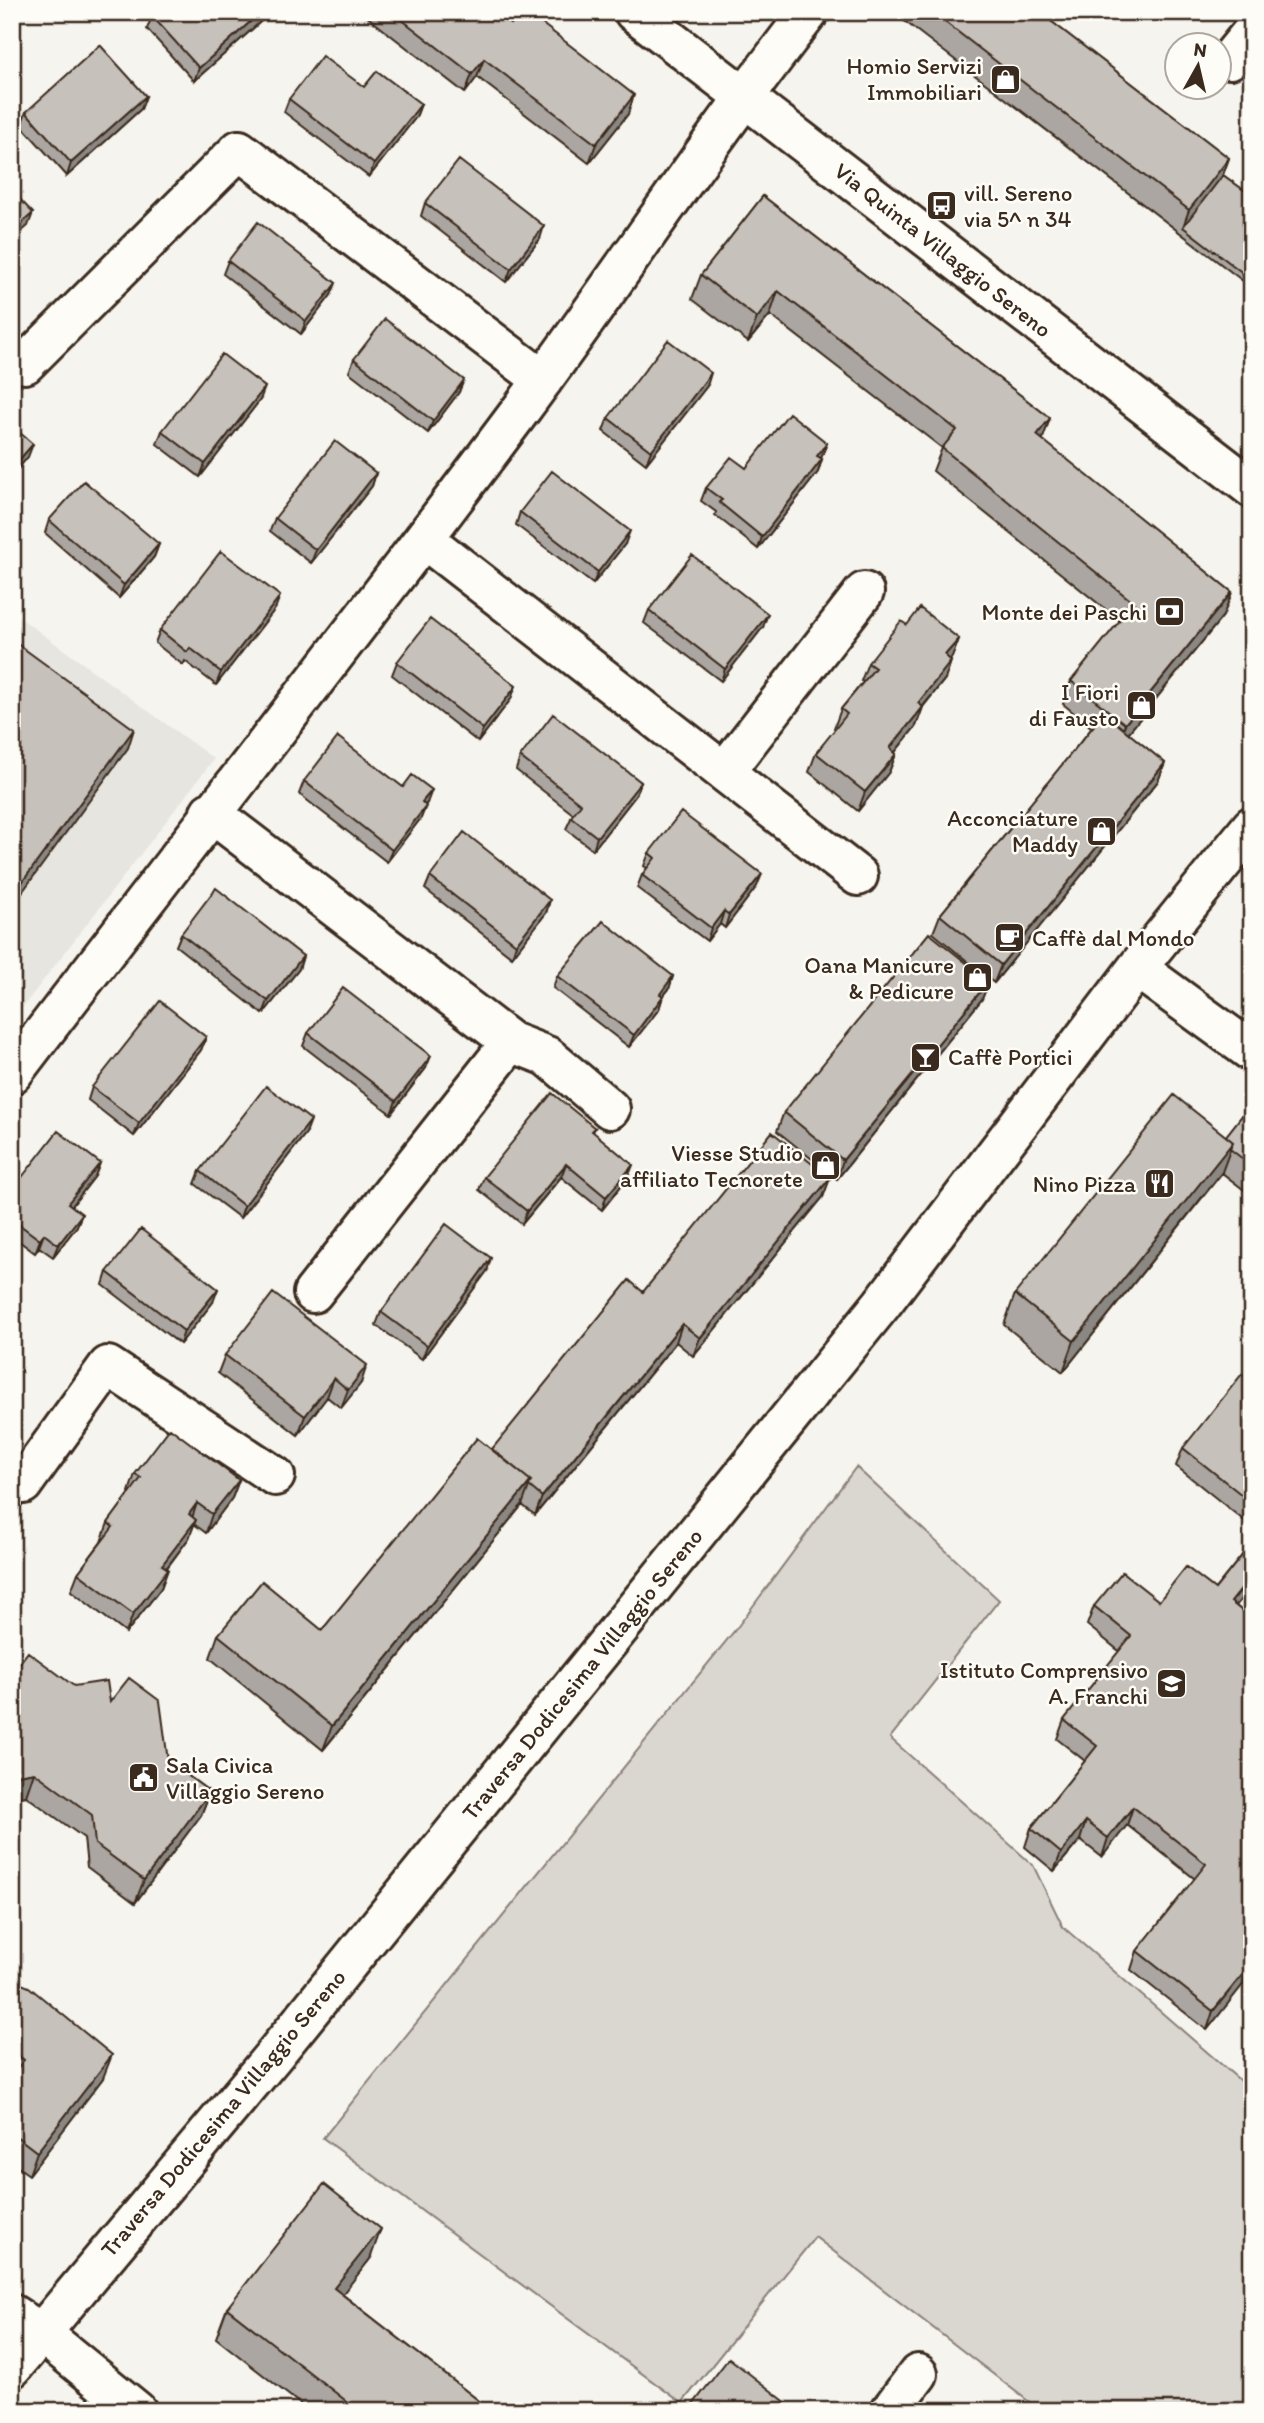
<svg xmlns="http://www.w3.org/2000/svg" width="1264" height="2423" viewBox="0 0 1264 2423" font-family="Itim,sans-serif">
	<rect width="100%" height="100%" fill="#f5f4ee"/>
	<filter id="ink" filterUnits="userSpaceOnUse"><feTurbulence type="fractalNoise" baseFrequency=".0143" numOctaves="2"/><feDisplacementMap in="SourceGraphic" scale="14" xChannelSelector="R" yChannelSelector="G"/><feConvolveMatrix kernelMatrix="1 2 1 2 8 2 1 2 1" color-interpolation-filters="sRGB"/></filter>
	<g filter="url(#ink)">
		<path fill="#e7e5df" d="M12,612L214,759L12,1021Z"/>
		<path fill="#dad6d0" stroke="#8a8077" stroke-width="2" d="M856,1467L999,1600L890,1738L1033,1865L1063,1927L1252,2091V2411H1041L815,2237L682,2403L323,2138L736,1629Z"/>
		<g fill="none" stroke-linecap="round" stroke-linejoin="round">
			<defs>
				<path id="minor" d="M634,12L1252,488
					M1230,59L1252,32
					M25,364L239,150L543,380
					M424,539L858,876
					M725,771L864,592
					M210,812L511,1042L547,1056L610,1109
					M1137,968L1252,1052
					M12,1074C182,851 356,631 523,407C620,276 709,140 809,12
					M313,1293L511,1042
					M12,1476L23,1484L108,1366L275,1476
					M12,2314L40,2332L137,2411
					M12,2368L274,2055L881,1305L1137,968L1252,826
					M890,2411L918,2374"/>
			</defs>
			<use href="#minor" stroke="#3b2a1e" stroke-width="44"/>
			<use href="#minor" stroke="#fdfcf7" stroke-width="38"/>
		</g>
		<path fill="#aba6a1" stroke="#3b2a1e" stroke-width="2" d="M156,12H269L268,15L194,81L147,29L152,16Z
			M361,12H495L628,114L589,163L477,77L465,93Z
			M906,12H1039L1229,158L1223,175L1252,196V288L903,20Z
			M364,87L421,104L416,117L369,177L284,112L289,99Z
			M146,96L141,109L67,176L21,125L26,112Z
			M763,196L1050,418L1042,440L1232,592L1223,616L1128,733L1165,763L1158,781L994,983L933,933L940,915L1092,728L1063,704L1071,681L1120,621L933,471L942,448L770,315L748,342L692,299L701,275Z
			M425,203L540,239L506,282L421,216Z
			M228,261L331,295L301,334L223,274Z
			M354,359L459,392L428,433L349,372Z
			M707,386L646,464L603,431L608,418Z
			M260,400L200,477L157,444L162,431Z
			M827,443L821,458L822,459L818,472L758,549L715,515L716,512L701,501L706,488L746,468Z
			M376,473L372,486L311,563L270,531L275,518Z
			M520,512L625,544L593,584L516,525Z
			M49,520L159,544L154,557L119,598L45,533Z
			M275,609L216,685L185,661L183,665L155,643L160,630Z
			M649,610L763,627L721,681L644,623Z
			M907,625L959,639L952,657L950,660L951,661L945,679L923,707L916,726L895,752L896,754L889,772L858,811L809,772L816,753L836,729L834,728L841,709L863,682L861,681L868,663Z
			M397,662L511,699L478,742L392,675Z
			M520,757L641,782L636,795L593,850L566,829L573,814L516,770Z
			M304,781L403,787L427,803L425,805L421,818L387,862L299,794Z
			M649,853L757,886L725,928L720,924L707,941L637,888L642,875L647,868L644,866Z
			M430,877L550,900L546,913L512,957L425,889Z
			M181,934L303,956L299,969L263,1014L176,946Z
			M557,976H673L669,989L663,996L659,1009L629,1047L553,988Z
			M989,981L982,999L837,1179L777,1131L784,1112Z
			M308,1033L426,1068L391,1114L303,1046Z
			M206,1037L201,1050L134,1136L88,1100L92,1087Z
			M1252,1103V1196L1222,1173L1063,1372L1004,1325L1015,1294L1226,1136Z
			M595,1128L593,1132L628,1177L602,1210L561,1177L522,1224L479,1190L484,1177Z
			M306,1133L240,1218L195,1184L200,1171Z
			M100,1163L95,1176L72,1206L77,1226L53,1257L39,1247L35,1253L12,1236V1190Z
			M830,1178L823,1197L693,1356L676,1342L535,1515L522,1505L323,1750L210,1658L218,1635L322,1630L492,1449L643,1292Z
			M487,1271L422,1359L376,1325L381,1312Z
			M107,1272L213,1302L180,1344L103,1285Z
			M225,1355L361,1383L341,1408L327,1397L298,1435L218,1373Z
			M1252,1382V1527L1176,1466L1183,1448Z
			M135,1474L239,1480L232,1498L206,1533L194,1524L189,1538L167,1568L168,1569L161,1588L126,1633L71,1591L78,1573L101,1542L108,1523L130,1493L129,1492Z
			M1252,1543V1586L1236,1606L1252,1619V1973L1207,2030L1131,1970L1137,1951L1195,1879L1127,1825L1102,1857L1080,1840L1054,1871L1025,1847L1031,1828L1085,1761L1057,1739L1064,1720L1119,1651L1087,1625L1094,1606L1159,1601L1215,1589Z
			M74,1686L110,1702L168,1761L210,1792L201,1815L135,1903L87,1867L84,1838L26,1796L12,1798Z
			M12,1980L103,2078L29,2175L12,2163Z
			M370,2259L342,2294L492,2411H309L216,2338L227,2308Z"/>
		<path fill="#8b8783" stroke="#3b2a1e" stroke-width="2" d="M261,12H269L268,15L194,81L199,68Z
			M484,59L477,77L465,93L472,74Z
			M634,95L628,114L589,163L596,144Z
			M146,96L141,109L67,176L71,163Z
			M421,104L416,117L369,177L374,164Z
			M1229,158L1220,182L1183,227L1189,210Z
			M33,213L28,226L12,240V232Z
			M544,226L540,239L506,282L511,269Z
			M336,283L331,295L301,334L306,321Z
			M778,291L770,315L748,342L757,318Z
			M711,373L707,386L646,464L651,451Z
			M464,380L459,392L428,433L433,421Z
			M265,387L260,400L200,477L205,464Z
			M1050,418L1042,441L1037,435Z
			M827,443L822,456L813,469L817,456Z
			M33,444L28,457L12,476V468Z
			M822,459L818,472L758,549L762,537Z
			M376,473L372,486L311,563L316,550Z
			M630,531L625,544L593,584L598,572Z
			M159,544L154,557L119,598L124,585Z
			M1232,592L1223,616L1117,747L1125,724Z
			M280,596L275,609L216,685L221,672Z
			M768,614L763,627L721,681L725,669Z
			M959,639L952,657L938,674L945,655Z
			M951,661L945,679L911,721L918,703Z
			M516,686L511,699L478,742L483,729Z
			M923,707L916,726L883,767L890,748Z
			M134,729L128,748L12,906V896Z
			M896,754L889,772L858,811L865,792Z
			M1165,763L1158,781L994,983L1001,965Z
			M641,782L636,795L593,850L597,837Z
			M432,790L427,803L417,815L422,802Z
			M426,806L421,818L387,862L392,850Z
			M762,874L757,886L725,928L729,915Z
			M550,900L546,913L512,957L516,944Z
			M724,911L720,924L707,941L711,928Z
			M303,956L299,969L263,1014L268,1001Z
			M673,976L669,989L655,1006L660,994Z
			M989,981L982,999L837,1179L843,1160Z
			M663,996L659,1009L629,1047L634,1035Z
			M206,1037L201,1050L134,1136L139,1123Z
			M431,1056L426,1068L391,1114L396,1101Z
			M311,1120L306,1133L240,1218L244,1206Z
			M1233,1142L1222,1172L1063,1372L1074,1341Z
			M100,1163L95,1176L64,1216L68,1203Z
			M566,1164L561,1177L522,1224L527,1211Z
			M633,1165L628,1177L602,1210L606,1197Z
			M830,1178L823,1197L693,1356L700,1338Z
			M82,1214L77,1226L53,1257L58,1245Z
			M44,1234L39,1247L35,1253L40,1240Z
			M491,1258L487,1271L422,1359L427,1346Z
			M218,1289L213,1302L180,1344L184,1331Z
			M682,1324L676,1342L535,1515L542,1497Z
			M367,1365L361,1383L341,1408L348,1390Z
			M334,1378L327,1397L298,1435L305,1416Z
			M239,1480L232,1498L206,1533L212,1514Z
			M531,1481L522,1505L323,1750L332,1726Z
			M197,1503L191,1521L189,1514Z
			M196,1520L189,1538L155,1583L162,1565Z
			M168,1569L161,1588L126,1633L133,1614Z
			M1252,1576V1586L1224,1620L1231,1602Z
			M34,1772L26,1796L12,1798V1776Z
			M210,1792L201,1815L135,1903L144,1880Z
			M1133,1807L1127,1825L1102,1857L1108,1838Z
			M1252,1808V1818L1247,1814Z
			M1086,1821L1080,1840L1054,1871L1061,1853Z
			M1252,1963V1973L1207,2030L1213,2011Z
			M112,2055L103,2078L29,2175L37,2152Z
			M381,2229L370,2259L323,2319L334,2288Z"/>
		<path fill="#c7c1bb" stroke="#3b2a1e" stroke-width="2" d="M156,12H261L199,68L152,16Z
			M392,12H495L511,24L520,12H527L634,95L596,144L484,59L472,74Z
			M932,12H1039L1229,158L1189,210Z
			M100,45L146,96L71,163L26,112Z
			M322,56L364,87L377,71L421,104L374,164L289,99Z
			M459,160L544,226L511,269L425,203Z
			M1223,175L1252,196V280L1183,227Z
			M12,191L33,213L12,232Z
			M763,196L1050,418L1037,435L1232,592L1125,724L1071,681L1134,603L942,448L957,430L778,291L757,318L701,275Z
			M258,222L336,283L306,321L228,261Z
			M385,319L464,380L433,421L354,359Z
			M668,340L711,373L651,451L608,418Z
			M222,354L265,387L205,464L162,431Z
			M789,413L827,443L817,456L822,459L762,537L719,502L722,500L706,488L731,457L746,468Z
			M12,426L33,444L12,468Z
			M335,441L376,473L316,550L275,518Z
			M552,471L630,531L598,572L520,512Z
			M84,481L159,544L124,585L49,520Z
			M221,551L280,596L221,672L190,648L187,652L160,630Z
			M692,555L768,614L725,669L649,610Z
			M920,608L959,639L945,655L951,661L918,703L923,707L890,748L896,754L865,792L816,753L847,714L841,709L875,668L868,663L901,621L907,625Z
			M430,619L516,686L483,729L397,662Z
			M12,640L134,729L12,896Z
			M1104,713L1165,763L1001,965L940,915Z
			M553,714L641,782L597,837L571,817L581,804L520,757Z
			M338,737L403,787L412,775L432,790L422,802L426,806L392,850L304,781Z
			M681,812L762,874L729,915L724,911L711,928L642,875L655,858L649,853Z
			M464,832L550,900L516,944L430,877Z
			M216,888L303,956L268,1001L181,934Z
			M603,921L673,976L660,994L663,996L634,1035L557,976Z
			M929,933L989,981L843,1160L784,1112Z
			M343,988L431,1056L396,1101L308,1033Z
			M160,1001L206,1037L139,1123L92,1087Z
			M266,1086L311,1120L244,1206L200,1171Z
			M552,1093L595,1128L592,1131L633,1165L606,1197L566,1164L527,1211L484,1177Z
			M1174,1095L1233,1142L1074,1341L1015,1294Z
			M1252,1103V1166L1230,1149L1233,1142L1226,1136Z
			M58,1131L100,1163L68,1203L82,1214L58,1245L44,1234L40,1240L12,1219V1190Z
			M772,1132L830,1178L700,1338L682,1324L542,1497L529,1486L531,1481L492,1449L629,1280L643,1292Z
			M446,1224L491,1258L427,1346L381,1312Z
			M141,1229L218,1289L184,1331L107,1272Z
			M273,1293L367,1365L348,1390L334,1378L305,1416L225,1355Z
			M1242,1374L1252,1382V1503L1183,1448Z
			M170,1428L239,1480L212,1514L197,1503L189,1514L196,1520L162,1565L168,1569L133,1614L78,1573L113,1527L108,1523L141,1478L135,1474Z
			M477,1438L531,1481L332,1726L218,1635L262,1581L322,1630Z
			M1252,1543V1576L1231,1602L1252,1619V1808L1247,1814L1252,1818V1963L1213,2011L1137,1951L1206,1864L1133,1807L1108,1838L1086,1821L1061,1853L1031,1828L1097,1746L1064,1720L1131,1636L1094,1606L1122,1572L1159,1601L1186,1567L1215,1589Z
			M28,1652L74,1686L107,1681L110,1702L129,1678L160,1701L168,1761L210,1792L144,1880L95,1844L92,1815L34,1772L12,1776V1673Z
			M12,1980L29,1987L112,2055L37,2152L12,2133V2075L24,2060L12,2050Z
			M324,2184L381,2229L334,2288L492,2411H359L227,2308Z
			M729,2358L797,2411H688Z"/>
	</g>
	<defs>
		<symbol id="shop-square" viewBox="-11 -11 22 22"><rect x="-9" y="-9" width="18" height="18" rx="4" fill="#3b2a1e" stroke="#fdfcf7"/><path d="M-5-2.5h2.3a2.7 3.5 0 0 1 5.4 0H5L5.5 6h-11ZM-1.5-2.5h3a1.5 2.3 0 0 0-3 0Z" fill="#fff"/></symbol>
		<symbol id="bus-square" viewBox="-11 -11 22 22"><rect x="-9" y="-9" width="18" height="18" rx="4" fill="#3b2a1e" stroke="#fdfcf7"/><path d="M-5-6H5V4H4V6H2V4H-2V6H-4V4H-5ZM-3.5-4V0h7V-4ZM-3.5 1.2v1.5H-2V1.2ZM2 1.2v1.5H3.5V1.2Z" fill="#fff"/></symbol>
		<symbol id="bank-square" viewBox="-11 -11 22 22"><rect x="-9" y="-9" width="18" height="18" rx="4" fill="#3b2a1e" stroke="#fdfcf7"/><path d="M-6-4H6V4H-6ZM0-2.3a2.3 2.3 0 1 0 0 4.6a2.3 2.3 0 1 0 0-4.6Z" fill="#fff"/></symbol>
		<symbol id="cafe-square" viewBox="-11 -11 22 22"><rect x="-9" y="-9" width="18" height="18" rx="4" fill="#3b2a1e" stroke="#fdfcf7"/><path d="M-5.5-4.5H6V0H3Q3 3.5 0 3.5H-2.5Q-5.5 3.5-5.5 0ZM3-3.2v2h1.7v-2ZM-6 4.5H4V6H-6Z" fill="#fff"/></symbol>
		<symbol id="bar-square" viewBox="-11 -11 22 22"><rect x="-9" y="-9" width="18" height="18" rx="4" fill="#3b2a1e" stroke="#fdfcf7"/><path d="M-6-5H6L.8 .8V4.5H3.5V6h-7V4.5H-.8V.8Z" fill="#fff"/></symbol>
		<symbol id="restaurant-square" viewBox="-11 -11 22 22"><rect x="-9" y="-9" width="18" height="18" rx="4" fill="#3b2a1e" stroke="#fdfcf7"/><path d="M-5-6h1v4h1v-4h1v4h1v-4h1v5L-1.5 .5V6h-2V.5L-5-1ZM5-6V6H3V1.5H1.5Q1.5-4 5-6Z" fill="#fff"/></symbol>
		<symbol id="school-square" viewBox="-11 -11 22 22"><rect x="-9" y="-9" width="18" height="18" rx="4" fill="#3b2a1e" stroke="#fdfcf7"/><path d="M0-5L7-2L0 1L-7-2ZM-4 1L0 2.5L4 1V4Q0 6-4 4Z" fill="#fff"/></symbol>
		<symbol id="civic-square" viewBox="-11 -11 22 22"><rect x="-9" y="-9" width="18" height="18" rx="4" fill="#3b2a1e" stroke="#fdfcf7"/><path d="M-.6-6.5H3V-4.5H.6V-3L4-1V1h2V6H-6V1h2V-1L-.6-3ZM-1.2 2.5V6h2.4V2.5Z" fill="#fff"/></symbol>
	</defs>
	<g fill-rule="evenodd">
		<use href="#shop-square" x="988" y="62" width="35" height="35"/>
		<use href="#bus-square" x="924" y="188" width="35" height="35"/>
		<use href="#bank-square" x="1152" y="594" width="35" height="35"/>
		<use href="#shop-square" x="1124" y="688" width="35" height="35"/>
		<use href="#shop-square" x="1084" y="814" width="35" height="35"/>
		<use href="#cafe-square" x="992" y="920" width="35" height="35"/>
		<use href="#shop-square" x="960" y="960" width="35" height="35"/>
		<use href="#bar-square" x="908" y="1040" width="35" height="35"/>
		<use href="#shop-square" x="808" y="1148" width="35" height="35"/>
		<use href="#restaurant-square" x="1142" y="1166" width="35" height="35"/>
		<use href="#school-square" x="1154" y="1666" width="35" height="35"/>
		<use href="#civic-square" x="126" y="1760" width="35" height="35"/>
	</g>
	<g text-anchor="middle" dominant-baseline="central" stroke-width="5" stroke-linejoin="round" paint-order="stroke">
		<g font-size="23" fill="#3b2a1e" stroke="#fdfcf7" text-anchor="end">
			<text x="982" y="66">Homio Servizi<tspan x="982" dy="26">Immobiliari</tspan></text>
			<text x="964" y="193" text-anchor="start">vill. Sereno<tspan x="964" dy="26">via 5^ n 34</tspan></text>
			<text x="1147" y="612">Monte dei Paschi</text>
			<text x="1119" y="692">I Fiori<tspan x="1119" dy="26">di Fausto</tspan></text>
			<text x="1078" y="818">Acconciature<tspan x="1078" dy="26">Maddy</tspan></text>
			<text x="1032" y="938" text-anchor="start">Caffè dal Mondo</text>
			<text x="954" y="965">Oana Manicure<tspan x="954" dy="26">&amp; Pedicure</tspan></text>
			<text x="948" y="1057" text-anchor="start">Caffè Portici</text>
			<text x="803" y="1153">Viesse Studio<tspan x="803" dy="26">affiliato Tecnorete</tspan></text>
			<text x="1136" y="1184">Nino Pizza</text>
			<text x="1148" y="1670">Istituto Comprensivo<tspan x="1148" dy="26">A. Franchi</tspan></text>
			<text x="166" y="1765" text-anchor="start">Sala Civica<tspan x="166" dy="26">Villaggio Sereno</tspan></text>
		</g>
		<g font-size="23" fill="#3b2a1e" stroke="#fdfcf7">
			<text transform="translate(943 250) rotate(38)">Via Quinta Villaggio Sereno</text>
			<text transform="translate(582 1674) rotate(-51)">Traversa Dodicesima Villaggio Sereno</text>
			<text transform="translate(223 2113) rotate(-50)">Traversa Dodicesima Villaggio Sereno</text>
		</g>
	</g>
	<rect width="1264" height="2423" fill="none" stroke="#fdfcf7" stroke-width="42"/>
	<rect x="21" y="21" width="1222" height="2381" fill="none" stroke="#3b2a1e" stroke-width="2.5" filter="url(#ink)"/>
	<g transform="translate(1198 66) rotate(8)"><circle r="33" fill="#fdfcf7" stroke="#afa8a0" stroke-width="2"/>
	<path d="M0-5L12 26L0 18L-12 26Z" fill="#3b2a1e"/>
	<text y="-10" font-size="19" font-weight="bold" text-anchor="middle" fill="#3b2a1e">N</text>
	</g>
</svg>
